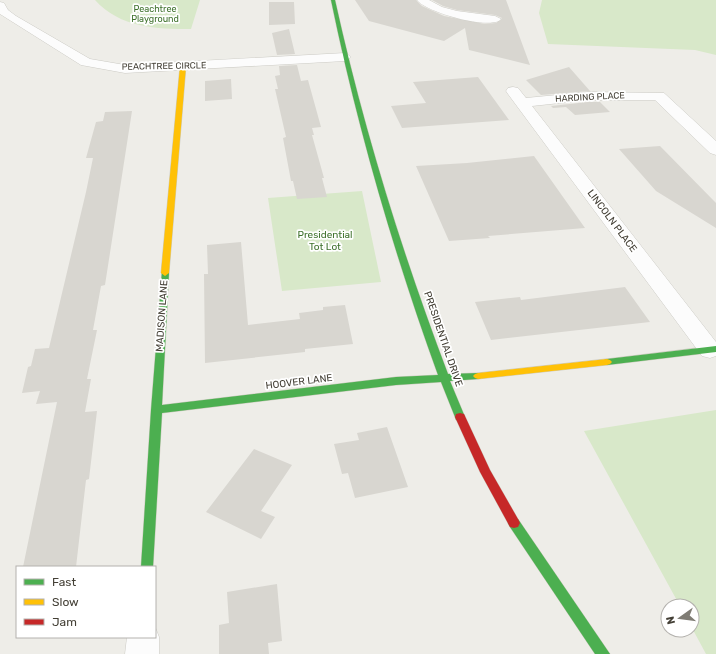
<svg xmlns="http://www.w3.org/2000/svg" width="716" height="654" viewBox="0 0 716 654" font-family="Rubik,sans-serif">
	<rect width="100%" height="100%" fill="#eeede8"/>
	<path fill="#d8e8c9" d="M95,0H200L191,29C157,29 120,28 95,0Z
		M542,0H716V55L695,50L548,44L539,13Z
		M362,191L381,282L282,291L268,198Z
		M716,410V654H706L692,628V606H680L584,431Z"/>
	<path fill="#d8d6d0" d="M355,0H416L422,6L444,16L485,24L496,23L502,18L495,15L457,10L443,6L432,0H506L530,65L469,50L465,28L444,41L369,21Z
		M269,2H294L295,24L269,25Z
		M289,29L295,54L277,55L272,33Z
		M297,65L301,81L308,80L321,127L312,128L314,135H312L324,178H322L327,197L297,199L293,181H291L283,138L286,137L275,89H278L275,76L280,75L279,66Z
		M569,67L590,91L541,95L526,80Z
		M478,77L509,120L402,128L391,106L426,103L413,82Z
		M231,79L232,99L205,101V81Z
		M588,102H600L610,112L575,115L566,107L553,108L551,106Z
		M132,111L105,285L101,286L93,330H97L87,379H91L85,412L97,411L89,479L86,480L76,567H23L57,402L36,404L40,391L22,393L28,367L31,366L35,349L49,348L86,192L93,158H86L96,122L103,121L105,112Z
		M660,146L716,203V228L656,191L619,149Z
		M534,156L585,228L488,236L490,238L449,241L416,166L467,163Z
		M241,242L248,325L300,319L299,313L323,310V307L345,305L353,344L305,349V352L205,363L204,274H208L207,245Z
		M625,287L650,322L491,340L475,302L520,297L521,300Z
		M387,427L408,487L355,498L348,473L342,474L334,444L359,440L357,433Z
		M254,449L292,465L261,511L275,517L261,539L206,512Z
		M277,584L282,641L268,643L269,654H219V625L229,623L227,592Z"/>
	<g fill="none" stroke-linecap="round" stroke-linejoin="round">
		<defs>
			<path id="street" d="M417,0H429L442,7L457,11L495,16L501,19C492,31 425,12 417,0Z
				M0,2L4,3L8,10L16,16L90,59L125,65L345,53L351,57L345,61L125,73L81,65L0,14Z
				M513,87L518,88L526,98L588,92L664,93L716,141V155L710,153L655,100H588L532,106L716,342V356L710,358L702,356L508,94L506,91L508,88Z
				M155,627L159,637V654H125L127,637H155Z"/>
			<path id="fast" d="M331,0H335C363,127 402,253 448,374L478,373L481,374L483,376L481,378L478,379L450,381L465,417L464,420L460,421L456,420L455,417L441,382L396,385L162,413L153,567H141L151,410L162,271H168L169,273L162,405L396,377L438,375C394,254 357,126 331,0Z
				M716,346V352L607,365L604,364L602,362L604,360L607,359Z
				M514,518L518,519L610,654H595L510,527L508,523L510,519Z"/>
			<path id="slow" d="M183,64L186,66L169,273L165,276L161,273L180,66Z
				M607,359L610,360L612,362L610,364L607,365L478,379L475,378L473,376L475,374L478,373Z"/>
			<path id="jam" d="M460,413L464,414L490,470L518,519L520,523L518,527L514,528L510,527L480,472L455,417L456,414Z"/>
		</defs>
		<use href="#street" stroke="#cccbc5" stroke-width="1"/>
		<use href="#fast" stroke="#cdcbbf" stroke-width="1"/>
		<use href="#slow" stroke="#cdcbbf" stroke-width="1"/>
		<use href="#jam" stroke="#cdcbbf" stroke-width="1"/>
		<use href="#street" fill="#fcfcfc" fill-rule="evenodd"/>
		<use href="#fast" fill="#4caf50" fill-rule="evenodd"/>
		<use href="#slow" fill="#ffc107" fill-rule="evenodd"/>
		<use href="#jam" fill="#c62828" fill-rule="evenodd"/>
	</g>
	<g text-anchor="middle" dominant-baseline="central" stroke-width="3.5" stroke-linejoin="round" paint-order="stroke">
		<g font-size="9" fill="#3e712c" stroke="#fff">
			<text x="155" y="9">Peachtree<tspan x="155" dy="10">Playground</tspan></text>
		</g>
		<g font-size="9" fill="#433f35" stroke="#fff">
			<text transform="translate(164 66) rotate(-1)">PEACHTREE CIRCLE</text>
			<text transform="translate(590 97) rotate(-3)">HARDING PLACE</text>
		</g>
		<g font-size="10" fill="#433f35" stroke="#fff">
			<text transform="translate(612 221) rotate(53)">LINCOLN PLACE</text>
			<text transform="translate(162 316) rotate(-86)">MADISON LANE</text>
			<text transform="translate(443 339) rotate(71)">PRESIDENTIAL DRIVE</text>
			<text transform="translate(299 382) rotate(-7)">HOOVER LANE</text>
		</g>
		<g font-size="10" fill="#3e712c" stroke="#fff">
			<text x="325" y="235">Presidential<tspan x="325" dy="12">Tot Lot</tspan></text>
		</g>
	</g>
	<rect x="16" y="566" width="140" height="72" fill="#ffffff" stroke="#b4b2ae"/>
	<rect x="24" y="579" width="20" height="6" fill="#4caf50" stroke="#b4b2ae"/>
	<text x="52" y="586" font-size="12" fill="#433f35">Fast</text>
	<rect x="24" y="599" width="20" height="6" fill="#ffc107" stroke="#b4b2ae"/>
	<text x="52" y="606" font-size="12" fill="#433f35">Slow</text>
	<rect x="24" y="619" width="20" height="6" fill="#c62828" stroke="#b4b2ae"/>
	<text x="52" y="626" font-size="12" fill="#433f35">Jam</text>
	<g transform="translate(680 618) rotate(256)"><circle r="19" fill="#ffffff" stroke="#b4b2ae"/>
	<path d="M0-3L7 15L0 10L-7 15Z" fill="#7f7c74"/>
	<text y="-6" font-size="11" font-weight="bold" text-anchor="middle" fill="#433f35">N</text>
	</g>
</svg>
